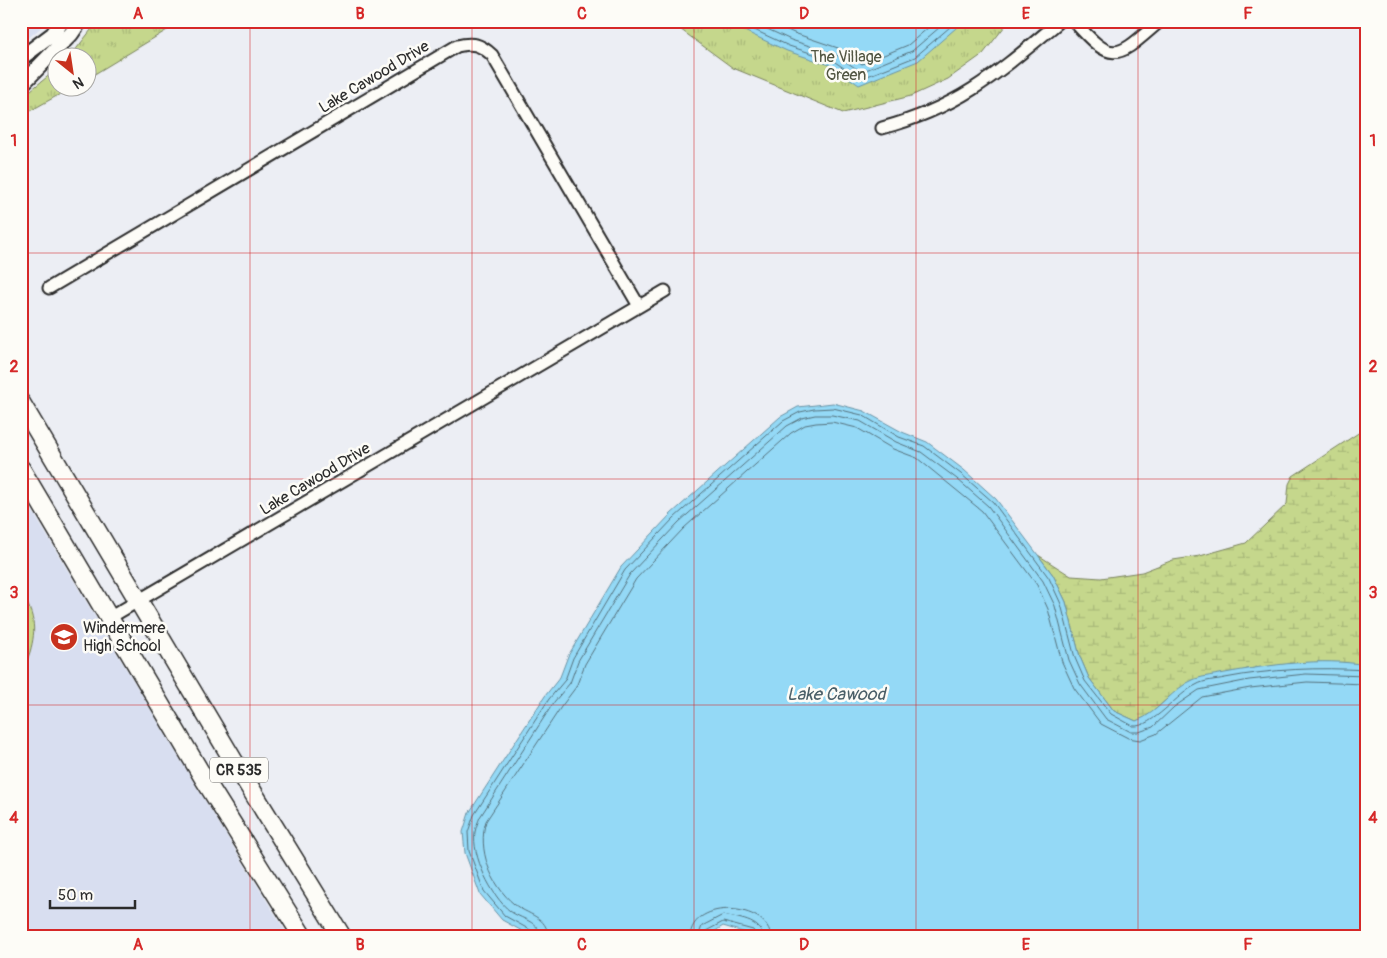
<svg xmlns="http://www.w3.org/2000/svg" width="1387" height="958" viewBox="0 0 1387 958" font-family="Pangolin,sans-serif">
	<defs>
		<pattern id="wetland-marsh" width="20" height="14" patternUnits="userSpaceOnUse" patternTransform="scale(1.25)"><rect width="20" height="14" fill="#c5d78c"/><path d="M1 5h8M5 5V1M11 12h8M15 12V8" fill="none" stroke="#a9b979"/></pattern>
		<pattern id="park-tufts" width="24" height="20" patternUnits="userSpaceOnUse" patternTransform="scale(1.25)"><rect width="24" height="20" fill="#c5d78c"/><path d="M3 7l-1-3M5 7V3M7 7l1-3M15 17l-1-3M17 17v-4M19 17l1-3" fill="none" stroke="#a9b979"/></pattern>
	</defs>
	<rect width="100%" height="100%" fill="#eceef4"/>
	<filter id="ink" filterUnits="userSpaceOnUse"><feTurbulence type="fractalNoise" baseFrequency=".02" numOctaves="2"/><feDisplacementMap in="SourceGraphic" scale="10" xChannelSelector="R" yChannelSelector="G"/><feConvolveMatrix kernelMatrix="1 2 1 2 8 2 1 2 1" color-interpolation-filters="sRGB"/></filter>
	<g filter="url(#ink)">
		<path fill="#d8def0" d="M21,21H49L21,44Z
			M21,492L194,783L289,937H21Z"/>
		<path fill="url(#wetland-marsh)" stroke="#78815c" d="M1366,428V665L1306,663L1247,669L1167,699L1147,717L1136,721L1114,711L1089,678L1080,657L1066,602L1053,575L1038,555L1071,576L1101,578L1142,572L1173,560L1200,556L1246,543L1287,504L1289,484L1293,476Z"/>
		<path fill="url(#park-tufts)" stroke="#78815c" d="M98,21H182L88,78V58L70,57Z
			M669,21H1009L983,54L948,79L911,96L843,113L733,68Z
			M57,69L58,88H71L21,116V98Z"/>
		<path fill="#c5d78c" stroke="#78815c" d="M21,592C34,613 37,628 30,652C27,660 26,667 21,674Z"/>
		<path fill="#94d9f6" stroke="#6a93a5" d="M723,21H964L918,61L859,85L830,65L787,51Z
			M833,403L864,411L902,432L927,442L964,470L996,499L1053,575L1066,602L1080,657L1089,678L1114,711L1136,721C1159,713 1172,688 1195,679C1204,676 1215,675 1225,673C1269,665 1321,657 1366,665V937H760L723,926L706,937H533L502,920L480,894L465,853L463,832L469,813L545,696L560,677L568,656L621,567L671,514L780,417L798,407Z"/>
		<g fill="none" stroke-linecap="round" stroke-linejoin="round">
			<path stroke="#55717c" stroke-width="1" d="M735,21L789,46L832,60L860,79L915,57L957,21
				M750,21L791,40L835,54L861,72L912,51L947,21
				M768,21L794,33L838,48L862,64L908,45L936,21
				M534,937L532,931L505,916L484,891L469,851L468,832L474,815L549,699L565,680L573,658L625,570L674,518L783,421L800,412L814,409L833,408L862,415L899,437L924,446L961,474L993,502L1049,578L1061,604L1075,658L1085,681L1111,714L1133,726C1152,728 1178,693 1196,685C1204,680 1216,680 1225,678C1272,669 1318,667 1366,670
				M541,937C540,921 520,919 510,911C492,897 471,855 475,832C476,827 478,822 480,817L554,702L570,683L578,661L630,574L679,522L787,426L802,418L815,415H832L860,421L896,442L921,452L957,479L988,506L1043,581L1055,606L1069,660L1080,684L1106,719L1131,732H1139L1153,727L1174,707L1199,690L1249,680L1306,674L1366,676
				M548,937C548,916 527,915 514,904C491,885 477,849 486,821L561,707L576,687L585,664L636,579L684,528L791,433L805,425L816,423L832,422L857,428L893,449L917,458L982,511L1037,585L1048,609L1062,662L1074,688L1101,724L1128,738L1140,740L1156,734L1202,697L1250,688L1307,682L1366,684
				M690,937C692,897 769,903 771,937
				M698,937L702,926L723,915C736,918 762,920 763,937
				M704,937L706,931L723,922L753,930L757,937"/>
			<defs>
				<path id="minor" d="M1074,21C1114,67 1118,57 1160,21
					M882,128C961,107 999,72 1060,21
					M49,288L457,46C472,42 480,44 492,55L639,306
					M109,618L665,291"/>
				<path id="tertiary" d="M21,58L53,34L62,21
					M21,85L71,34L80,21"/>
				<path id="primary" d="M21,403L233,760L342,937
					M21,469L203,777L303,937"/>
			</defs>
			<use href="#minor" stroke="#2b2b2b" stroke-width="15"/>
			<use href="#tertiary" stroke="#2b2b2b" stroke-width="18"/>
			<use href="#primary" stroke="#2b2b2b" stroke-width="21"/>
			<use href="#minor" stroke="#fdfcf7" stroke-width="11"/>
			<use href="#tertiary" stroke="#fdfcf7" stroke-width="14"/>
			<use href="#primary" stroke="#fdfcf7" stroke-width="18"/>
		</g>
	</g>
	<path fill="none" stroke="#d62828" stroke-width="1" stroke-opacity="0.55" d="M250,21V937M472,21V937M694,21V937M916,21V937M1138,21V937M21,253H1366M21,479H1366M21,705H1366"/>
	<defs>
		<symbol id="school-disc" viewBox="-11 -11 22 22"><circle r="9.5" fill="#c8321e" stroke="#fdfcf7"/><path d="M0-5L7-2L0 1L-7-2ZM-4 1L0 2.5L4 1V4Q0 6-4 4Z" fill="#fff"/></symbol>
	</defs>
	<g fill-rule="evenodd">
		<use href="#school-disc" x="48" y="621" width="32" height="32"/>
	</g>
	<g text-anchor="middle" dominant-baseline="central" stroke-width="5" stroke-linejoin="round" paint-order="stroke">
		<rect fill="#fdfcf7" stroke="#6a6a68" stroke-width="1" x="210" y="757.5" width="58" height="25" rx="4"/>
		<g font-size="15" font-weight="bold" fill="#2b2b2b">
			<text x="239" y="770">CR 535</text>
		</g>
		<g font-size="16" fill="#525643" stroke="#fdfcf7">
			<text x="846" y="57">The Village<tspan x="846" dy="18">Green</tspan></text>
		</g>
		<g font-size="16" fill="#2b2b2b" stroke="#fdfcf7">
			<text transform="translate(374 77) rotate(-31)">Lake Cawood Drive</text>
			<text transform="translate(315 479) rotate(-31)">Lake Cawood Drive</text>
		</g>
		<g font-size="16" fill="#2b2b2b" stroke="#fdfcf7" text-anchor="start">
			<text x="83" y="628">Windermere<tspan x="83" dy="18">High School</tspan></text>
		</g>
		<g font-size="18" font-style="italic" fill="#4a5f68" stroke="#fdfcf7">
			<text x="836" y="694">Lake Cawood</text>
		</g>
	</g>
	<rect width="1387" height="958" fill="none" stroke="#fdfcf7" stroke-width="55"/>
	<g transform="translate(72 72) rotate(150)"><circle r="24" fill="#fdfcf7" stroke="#a9a8a5"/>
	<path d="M0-4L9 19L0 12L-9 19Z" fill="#c8321e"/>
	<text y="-8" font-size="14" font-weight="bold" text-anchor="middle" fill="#2b2b2b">N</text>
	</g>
	<path d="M50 900v8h85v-8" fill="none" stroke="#2b2b2b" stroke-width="2.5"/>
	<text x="58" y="900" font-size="15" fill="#2b2b2b" stroke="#fdfcf7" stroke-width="4" paint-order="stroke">50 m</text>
	<rect x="28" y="28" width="1332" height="902" fill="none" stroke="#d62828" stroke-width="2"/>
	<g font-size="16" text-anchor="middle" font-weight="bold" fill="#d62828">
		<text x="138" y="19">A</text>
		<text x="360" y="19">B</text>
		<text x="582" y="19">C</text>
		<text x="804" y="19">D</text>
		<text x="1026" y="19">E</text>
		<text x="1248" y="19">F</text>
		<text x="14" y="146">1</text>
		<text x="1373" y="146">1</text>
		<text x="14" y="372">2</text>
		<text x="1373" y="372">2</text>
		<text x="14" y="598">3</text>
		<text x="1373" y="598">3</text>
		<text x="14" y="823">4</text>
		<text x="1373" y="823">4</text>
		<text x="138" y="950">A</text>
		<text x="360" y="950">B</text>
		<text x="582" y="950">C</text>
		<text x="804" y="950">D</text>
		<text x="1026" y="950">E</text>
		<text x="1248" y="950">F</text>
	</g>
</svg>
